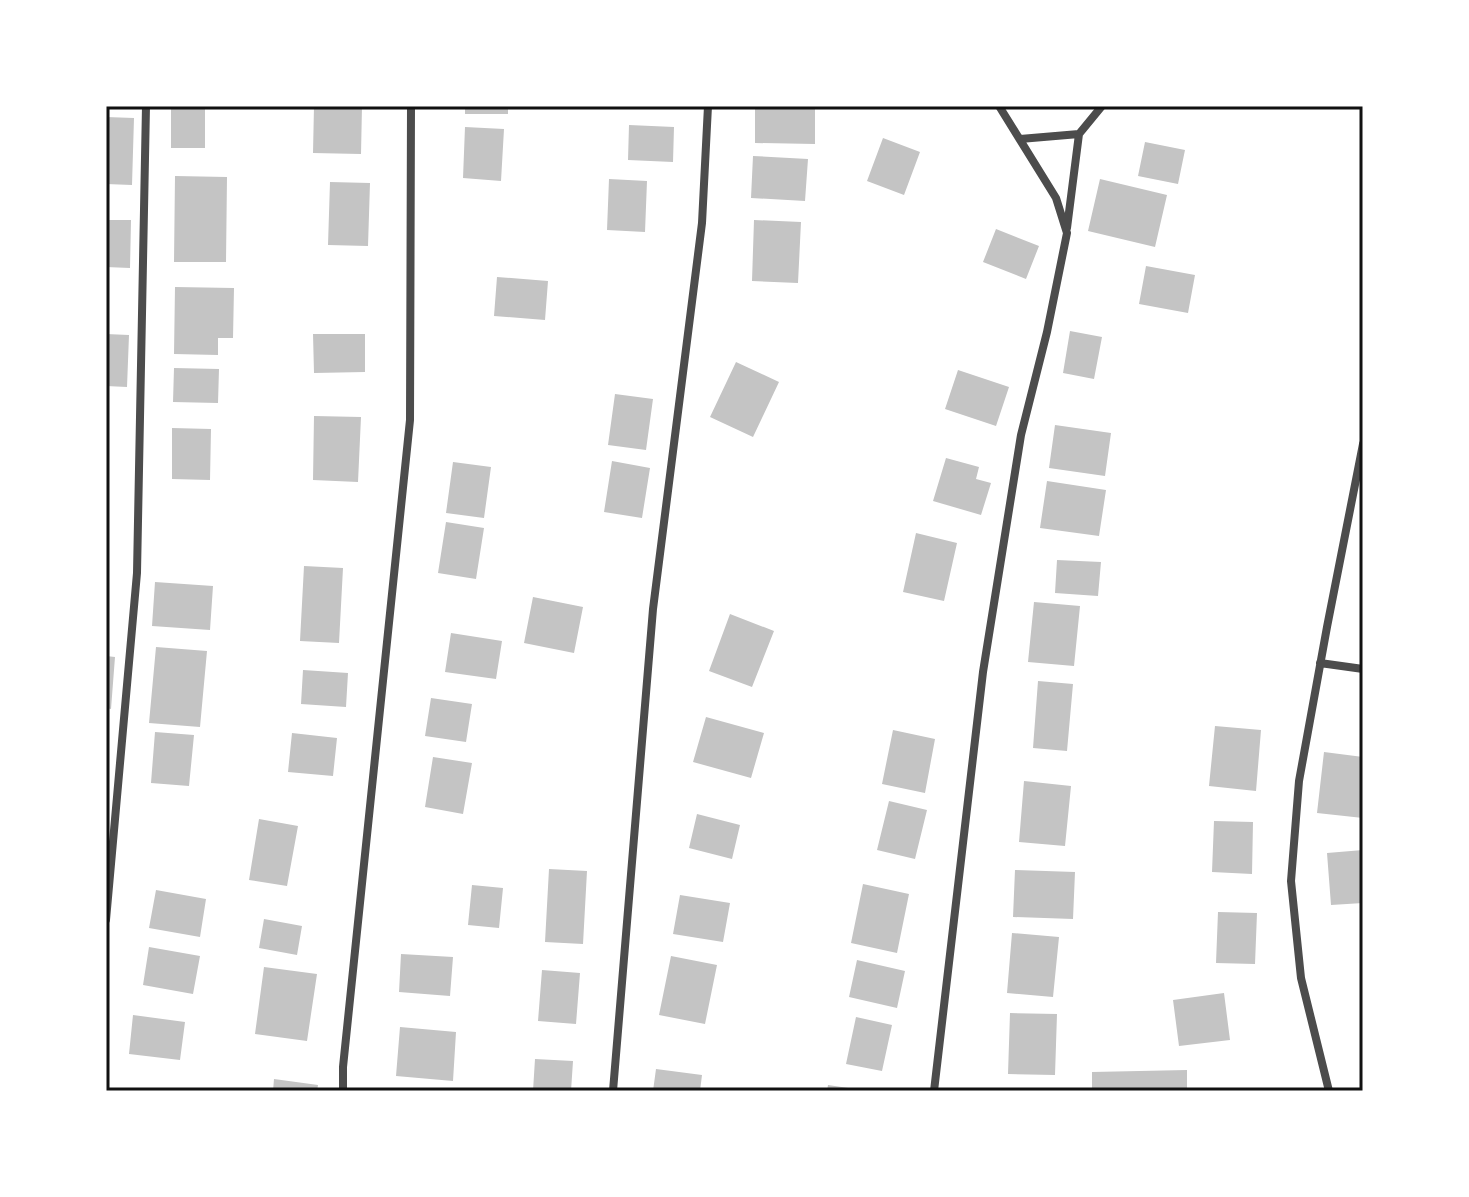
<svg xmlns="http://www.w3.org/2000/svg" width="1469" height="1197" viewBox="0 0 1469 1197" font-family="Arial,sans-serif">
	<rect width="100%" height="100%" fill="#fff"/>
	<path fill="#c4c4c4" d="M171,106H205V148H171Z
		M314,106H362L361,154L313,153Z
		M465,106H508V114H465Z
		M755,106H815V144L755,143Z
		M106,117L134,118L132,185L106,184Z
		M629,125L674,127L673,162L628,160Z
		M465,127L504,129L501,181L463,178Z
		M883,138L920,152L904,195L867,181Z
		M1145,142L1185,150L1178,184L1138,176Z
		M753,156L808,159L805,201L751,198Z
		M175,176L227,177L226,262H174Z
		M609,179L647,181L645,232L607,230Z
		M1100,179L1167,195L1155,247L1088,231Z
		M330,182L370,183L368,246L328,245Z
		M106,220H131L130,268L106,267Z
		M754,220L801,222L798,283L752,281Z
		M996,229L1039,246L1026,279L983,262Z
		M1146,266L1195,275L1188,313L1139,304Z
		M497,277L548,281L545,320L494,316Z
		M175,287L234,288L233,338H218V355L174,354Z
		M1070,331L1102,337L1094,379L1063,373Z
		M106,334L129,335L127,387L106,386Z
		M313,334H365V372L314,373Z
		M736,362L779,382L753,437L710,417Z
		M174,368L219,369L218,403L173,402Z
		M958,370L1009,387L996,426L945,409Z
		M615,394L653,399L646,450L608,445Z
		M314,416L361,417L358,482L313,480Z
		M1055,425L1111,433L1105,476L1049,468Z
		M172,428L211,429L210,480L172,479Z
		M946,458L979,467L976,479L991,483L981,515L933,501Z
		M612,461L650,468L642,518L604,512Z
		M453,462L491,467L484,518L446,513Z
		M1047,481L1106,490L1099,536L1040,528Z
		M446,522L484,528L476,579L438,573Z
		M916,533L957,543L944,601L903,592Z
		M1057,560L1101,562L1098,596L1055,593Z
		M304,566L343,568L339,643L300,641Z
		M155,582L213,586L210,630L152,626Z
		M533,597L583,607L574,653L524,643Z
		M1034,602L1080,606L1074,666L1028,662Z
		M730,614L774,631L752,687L709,671Z
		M451,633L502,641L496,679L445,672Z
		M156,647L207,651L200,727L149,723Z
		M106,656L115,657L111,709L106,708Z
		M303,670L348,673L346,707L301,704Z
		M1038,681L1073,684L1067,751L1033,748Z
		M431,698L472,704L466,742L425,736Z
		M706,717L764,733L751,778L693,762Z
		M1215,726L1261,730L1256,791L1209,786Z
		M893,730L935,739L925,793L882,784Z
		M155,732L194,735L189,786L151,783Z
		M292,733L337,738L333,776L288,772Z
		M1324,752L1363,757V818L1317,813Z
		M433,757L472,763L463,814L425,807Z
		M1024,781L1071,786L1065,846L1019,842Z
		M889,801L927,810L915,859L877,850Z
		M697,814L740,825L732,859L689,848Z
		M259,819L298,826L287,886L249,880Z
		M1214,821L1253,822L1252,874L1212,872Z
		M1363,850V903L1331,905L1327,853Z
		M549,869L587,871L583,944L545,942Z
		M1015,870L1075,872L1073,919L1013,917Z
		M863,884L909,894L897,953L851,943Z
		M472,885L503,888L499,928L468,925Z
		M156,890L206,899L200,937L149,928Z
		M680,895L730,903L723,942L673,934Z
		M1218,912L1257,913L1255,964L1216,963Z
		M264,919L302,926L297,955L259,948Z
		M1012,933L1059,937L1053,997L1007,993Z
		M149,947L200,956L193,994L143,985Z
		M401,954L453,957L450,996L399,992Z
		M671,956L717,965L705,1024L659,1015Z
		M857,960L905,971L897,1008L849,997Z
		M264,967L317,974L307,1041L255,1034Z
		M542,970L580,973L576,1024L538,1021Z
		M1224,993L1230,1040L1179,1046L1173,1000Z
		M1010,1013L1057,1014L1055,1075L1008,1074Z
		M133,1015L185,1022L180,1060L129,1054Z
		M856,1017L892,1025L882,1071L846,1064Z
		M400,1027L456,1032L453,1081L396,1076Z
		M535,1059L573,1061L571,1091H533Z
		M656,1069L702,1075L700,1091H653Z
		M1187,1070V1091H1092V1072Z
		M274,1079L318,1085L317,1091H273Z
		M828,1085L855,1089V1091H827Z"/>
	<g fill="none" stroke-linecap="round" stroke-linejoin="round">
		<path stroke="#4c4c4c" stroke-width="8" d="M1020,139L1079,134
			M1067,228L1079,134L1102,106
			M1320,663L1363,669
			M106,920L137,573L146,106
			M343,1091V1067L410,420L411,106
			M613,1091L653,609L702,223L708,106
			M934,1091L983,672L1021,435L1047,332L1067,233L1056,198L999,106
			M1329,1091L1301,978L1291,881L1299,781L1327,627L1363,444"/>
	</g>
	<rect width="1469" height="1197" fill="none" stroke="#ffffff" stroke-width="216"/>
	<rect x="108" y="108" width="1253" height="981" fill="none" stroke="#111" stroke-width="3"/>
</svg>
